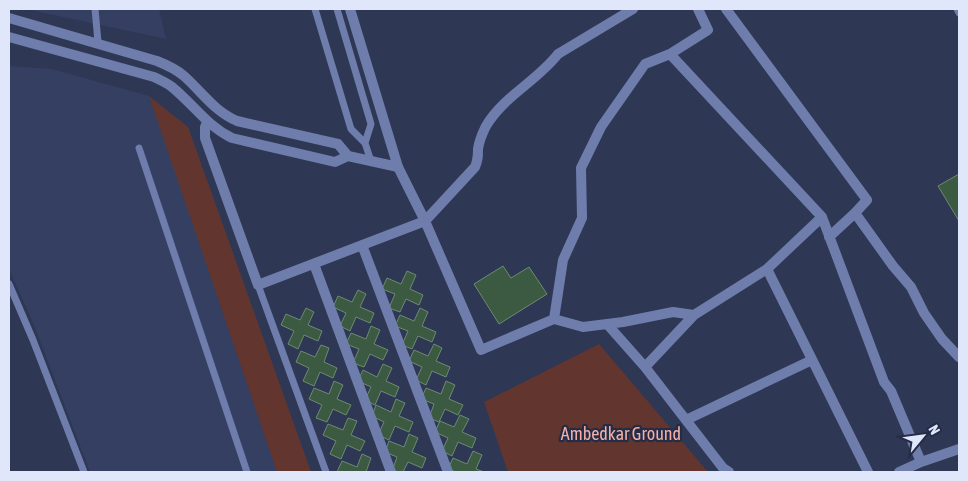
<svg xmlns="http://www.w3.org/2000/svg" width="968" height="481" viewBox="0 0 968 481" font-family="'Asap Condensed',sans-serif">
	<rect width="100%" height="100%" fill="#2e3753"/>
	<path fill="#353f62" d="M26,9H159L166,39Z
		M9,66L52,69L149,96L188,127L311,472H90L34,325L9,269Z"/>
	<path fill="#62362f" d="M149,96L188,127L311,472H277Z
		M599,344L708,472H508L484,402Z"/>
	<path fill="#3c5942" stroke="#6c8b72" d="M959,174V221L938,186Z
		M503,266L511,278L529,267L547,294L499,324L474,284Z
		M407,271L416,275L410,289L423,295L419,305L406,299L400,312L389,308L395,294L382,289L387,278L401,284Z
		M358,290L366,294L360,307L374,313L370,323L356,317L350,331L340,326L346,313L333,307L338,296L352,302Z
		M306,308L314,312L308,325L322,331L318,341L304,335L298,349L288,344L294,331L281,325L286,314L300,320Z
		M420,308L428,312L422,326L436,332L432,342L418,336L412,349L402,345L408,331L395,326L400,315L414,321Z
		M371,326L380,330L374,344L388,350L383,360L370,354L364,367L353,363L359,349L346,344L351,333L366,339Z
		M434,344L442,348L436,361L450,367L446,377L432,371L426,385L416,380L422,367L409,361L414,350L428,356Z
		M321,345L329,348L324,362L337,368L333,378L320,372L314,386L303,381L309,368L296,362L301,351L315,357Z
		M383,364L392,368L386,381L399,387L395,397L381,391L375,405L365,400L371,387L358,381L363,370L377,377Z
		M334,381L343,385L337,399L351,405L346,415L333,409L327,422L316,418L322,405L309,399L314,388L329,394Z
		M446,381L455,385L449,399L463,405L458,415L445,409L439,422L429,418L434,404L421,399L426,388L441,394Z
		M396,399L405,403L399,416L413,422L409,432L395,426L389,440L378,435L384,422L372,416L376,405L391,412Z
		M460,415L469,419L462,432L476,438L472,448L458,442L452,456L442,451L448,438L435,432L440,421L454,427Z
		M348,418L357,421L351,435L365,441L360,451L347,445L341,459L330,454L336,441L323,435L328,424L343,430Z
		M409,434L418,438L412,452L426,458L422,468L408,462L403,472L392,471L397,457L385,452L389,441L404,447Z
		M473,451L482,455L476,469L484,472H456L448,469L453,458L467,464Z
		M362,454L371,458L366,472H337L342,461L357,467Z"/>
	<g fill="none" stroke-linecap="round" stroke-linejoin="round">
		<path stroke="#6f7dac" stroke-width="7" d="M95,9L98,42
			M315,9L351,129L365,143L371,161
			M337,9L371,124L365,143
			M957,9L959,13
			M139,148L247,472
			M9,284L33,340L84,472
			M258,285L326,472"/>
		<path stroke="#6f7dac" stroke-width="10" d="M350,9L398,167L425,221L481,350L554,319L583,327L623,322L673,312L694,315L767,269L822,217L670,54L708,30L698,9
			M726,9L867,200L855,213L893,266L911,287L924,313L942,339L959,357
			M207,122L205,127V138L258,285L425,221L475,167C478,160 478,156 478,149C479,142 483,132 486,126C504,96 537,81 558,54L633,9
			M822,217L884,382L891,391L921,462L899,472
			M829,237L855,213
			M362,245L448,472
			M314,264L391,472
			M767,269L868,472
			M694,315L645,367L723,468L729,472
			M554,319L563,260L582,218L581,168L601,127L645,64L670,54
			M607,324L645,367
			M686,420L812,360
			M921,462L959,449"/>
		<path stroke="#6f7dac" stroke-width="10" d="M9,18L157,61C167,65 176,69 184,76C202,92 214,111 237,121L338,144L348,156
			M9,37L154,77C160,80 167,83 172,87C193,104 207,126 232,138L335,162L348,156L398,167"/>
	</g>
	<g text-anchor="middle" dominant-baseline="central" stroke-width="4.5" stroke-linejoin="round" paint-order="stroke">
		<g font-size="18" fill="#f4b0a4" stroke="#242c48">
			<text x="621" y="433">Ambedkar Ground</text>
		</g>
	</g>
	<rect width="968" height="481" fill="none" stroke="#e1e7fa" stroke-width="20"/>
	<g transform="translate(923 436) rotate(61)" stroke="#242c48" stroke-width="4" paint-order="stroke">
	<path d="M0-4L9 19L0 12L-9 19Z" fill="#e1e7fa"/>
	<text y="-8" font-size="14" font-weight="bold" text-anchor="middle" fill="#e1e7fa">N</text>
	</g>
</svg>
